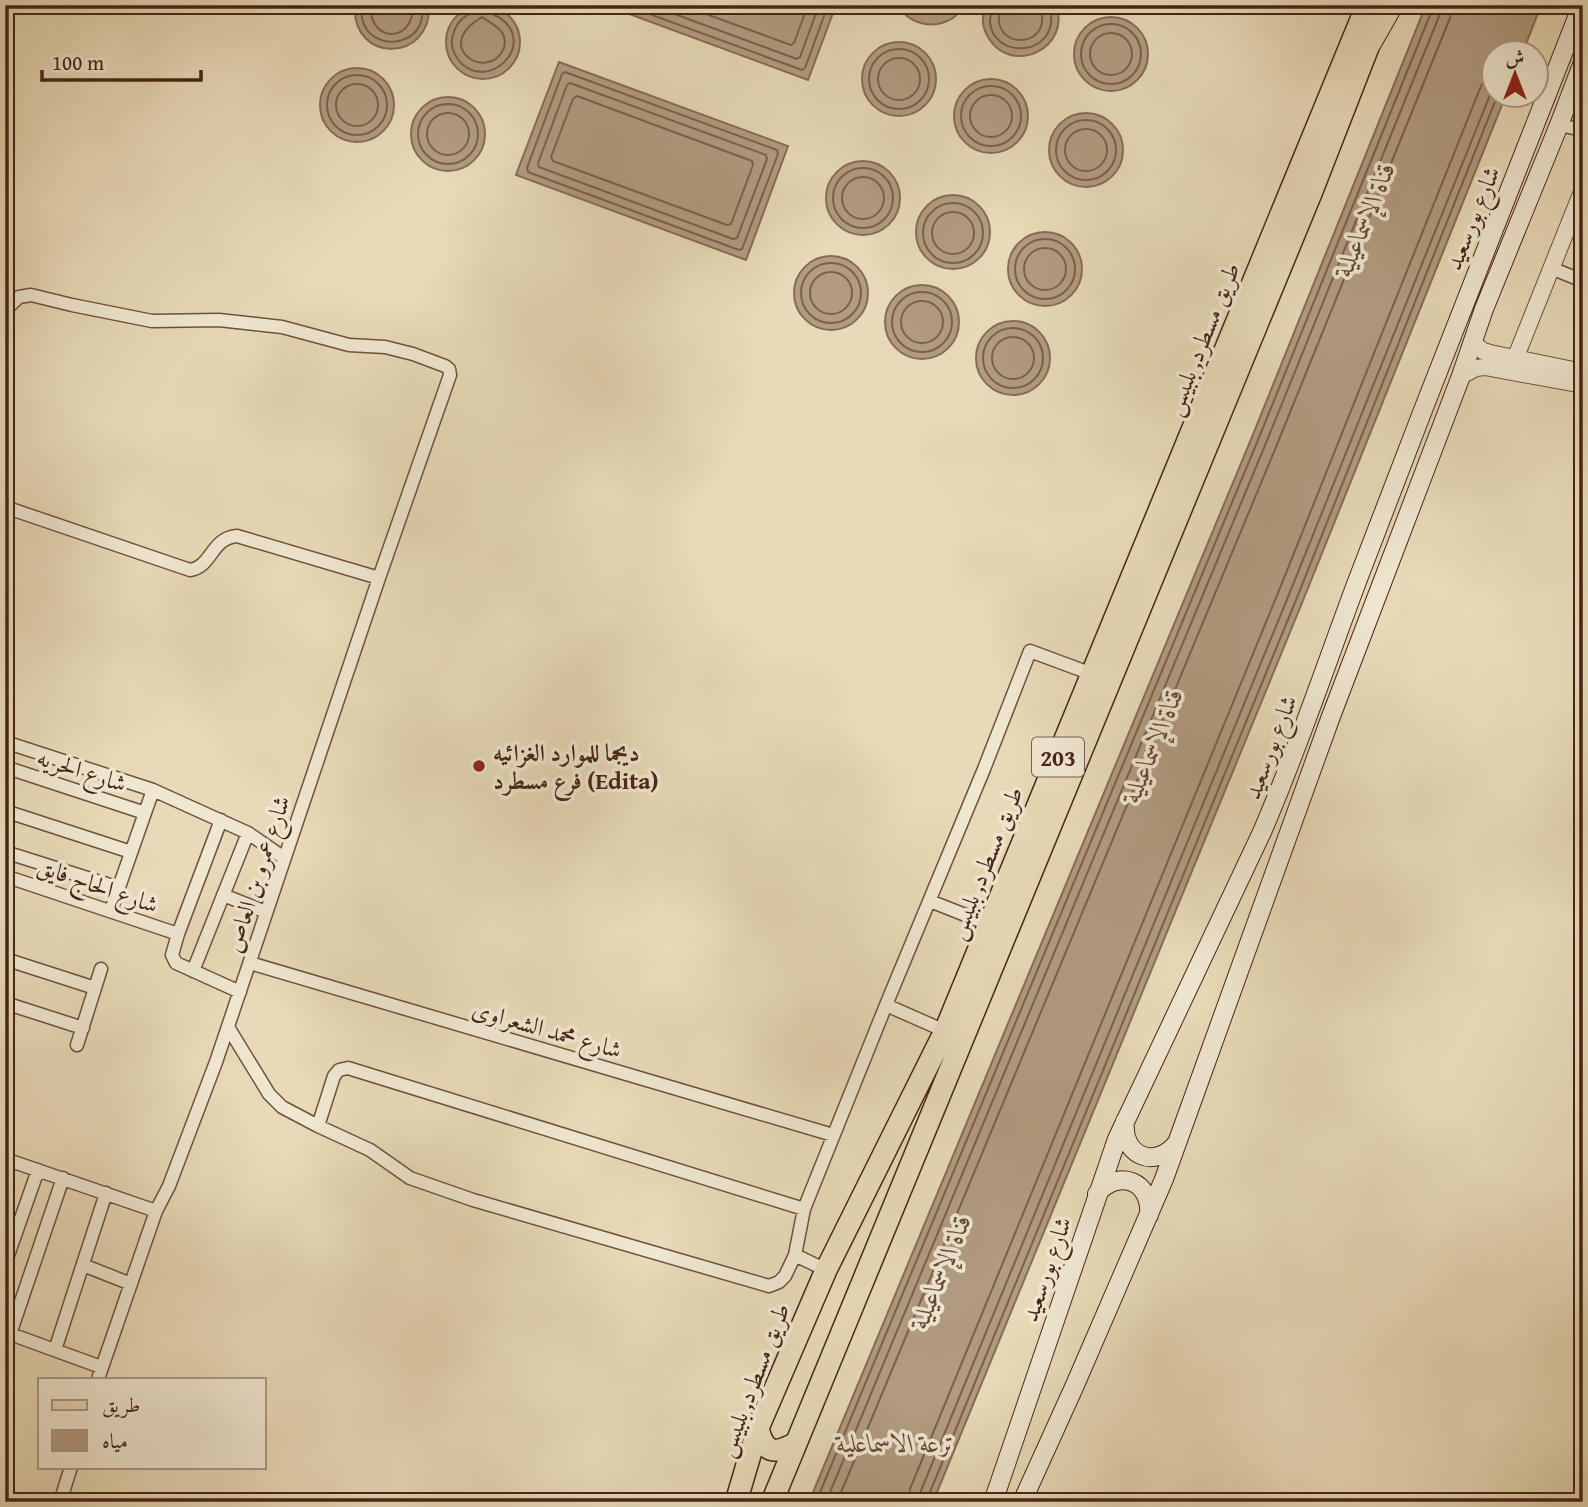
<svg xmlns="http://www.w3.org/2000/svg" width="1588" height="1507" viewBox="0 0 1588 1507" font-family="'Gentium Book Plus',Amiri,serif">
	<rect width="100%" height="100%" fill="#e8dab8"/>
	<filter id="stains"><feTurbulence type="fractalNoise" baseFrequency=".00286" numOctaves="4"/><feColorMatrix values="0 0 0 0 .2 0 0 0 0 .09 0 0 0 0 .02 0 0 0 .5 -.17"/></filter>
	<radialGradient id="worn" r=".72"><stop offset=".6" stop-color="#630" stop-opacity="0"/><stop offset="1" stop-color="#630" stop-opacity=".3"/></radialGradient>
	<path fill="#b19c81" stroke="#866c57" stroke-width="2" d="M446 42a37 37 0 1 1 74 0a37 37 0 1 1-74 0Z
		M355,5H429C432,63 351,64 355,5Z
		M605,5H836L808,80Z
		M898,5H964C961,10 957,15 953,18C934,30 909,25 898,5Z
		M987,5H1056C1072,48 1011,77 988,37C982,27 981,16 987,5Z
		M1426,5H1541L1523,52H1494V94L1506,95L1302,603L933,1502H809L1252,437Z
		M1074 54a37 37 0 1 1 74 0a37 37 0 1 1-74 0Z
		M862 79a37 37 0 1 1 74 0a37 37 0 1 1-74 0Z
		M559,62L788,146L746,260L516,175Z
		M320 105a37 37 0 1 1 74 0a37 37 0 1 1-74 0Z
		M954 116a37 37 0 1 1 74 0a37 37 0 1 1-74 0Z
		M411 134a37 37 0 1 1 74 0a37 37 0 1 1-74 0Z
		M1049 150a37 37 0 1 1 74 0a37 37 0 1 1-74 0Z
		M826 198a37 37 0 1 1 74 0a37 37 0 1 1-74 0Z
		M916 232a37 37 0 1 1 74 0a37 37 0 1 1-74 0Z
		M1008 269a37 37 0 1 1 74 0a37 37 0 1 1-74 0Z
		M794 293a37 37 0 1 1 74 0a37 37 0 1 1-74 0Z
		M885 322a37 37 0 1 1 74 0a37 37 0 1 1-74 0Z
		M976 358a37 37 0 1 1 74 0a37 37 0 1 1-74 0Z"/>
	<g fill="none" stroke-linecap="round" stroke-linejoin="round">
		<path stroke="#7c604c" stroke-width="2" d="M362,5C362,11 361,17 363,22C373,51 418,47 422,17C423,13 422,9 422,5
			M370,5C370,44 414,43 413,5
			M474,5C473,15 467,14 461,20C455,26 451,37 452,45C453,53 457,59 462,64C490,89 532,48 505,22C501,18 496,16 491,13L489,5
			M625,5L802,70L805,68L828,5
			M650,5L797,59L800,57L819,5
			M681,5L791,45L794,43L808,5
			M993,5C992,11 990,16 990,22C993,57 1048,57 1051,22C1052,16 1050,10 1049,5
			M1001,5C1001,11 998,16 999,22C1002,46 1039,46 1042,22C1043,17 1041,11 1041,5
			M482,17C493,25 511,32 503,50C487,82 431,47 482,17Z
			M1081 54a30 30 0 1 1 60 0a30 30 0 1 1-60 0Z
			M1090 54a21 21 0 1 1 42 0a21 21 0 1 1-42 0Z
			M869 79a30 30 0 1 1 60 0a30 30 0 1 1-60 0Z
			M878 79a21 21 0 1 1 42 0a21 21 0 1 1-42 0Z
			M565,72L777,150L778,154L742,249L739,250L528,172L527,168L562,74Z
			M327 105a30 30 0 1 1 60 0a30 30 0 1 1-60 0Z
			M570,83L766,155L767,159L737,238L733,239L539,167L538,163L567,85Z
			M336 105a21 21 0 1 1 42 0a21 21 0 1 1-42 0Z
			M961 116a30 30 0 1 1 60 0a30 30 0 1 1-60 0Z
			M970 116a21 21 0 1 1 42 0a21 21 0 1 1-42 0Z
			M577,96L752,161L753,165L731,224L727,225L553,161L551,157L573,99Z
			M418 134a30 30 0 1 1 60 0a30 30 0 1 1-60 0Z
			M427 134a21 21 0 1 1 42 0a21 21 0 1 1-42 0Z
			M1056 150a30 30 0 1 1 60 0a30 30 0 1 1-60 0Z
			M1065 150a21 21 0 1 1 42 0a21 21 0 1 1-42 0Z
			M833 198a30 30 0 1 1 60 0a30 30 0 1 1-60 0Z
			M842 198a21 21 0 1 1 42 0a21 21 0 1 1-42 0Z
			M923 233a30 30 0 1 1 60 0a30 30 0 1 1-60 0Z
			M932 233a21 21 0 1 1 42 0a21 21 0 1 1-42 0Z
			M1015 269a30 30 0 1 1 60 0a30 30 0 1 1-60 0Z
			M1024 269a21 21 0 1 1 42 0a21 21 0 1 1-42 0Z
			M801 293a30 30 0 1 1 60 0a30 30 0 1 1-60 0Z
			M810 293a21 21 0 1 1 42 0a21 21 0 1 1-42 0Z
			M892 322a30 30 0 1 1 60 0a30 30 0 1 1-60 0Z
			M901 322a21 21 0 1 1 42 0a21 21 0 1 1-42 0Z
			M983 358a30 30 0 1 1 60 0a30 30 0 1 1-60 0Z
			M992 358a21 21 0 1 1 42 0a21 21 0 1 1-42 0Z
			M816,1502L1258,440L1432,10V5
			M826,1502L1266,443L1440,14L1441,5
			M837,1502L1276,447L1450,18L1452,5
			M908,1502L910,1489L1278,593L1481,86L1486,78L1494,72
			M919,1502L920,1493L1288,597L1494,85
			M927,1502L928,1497L1296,600L1498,94"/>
		<defs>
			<path id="minor" d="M1559,125L1583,130
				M1551,268L1583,281
				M5,310L19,297L31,295L72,305L152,321L219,320L282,327L349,345L385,347L413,354L445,366L449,369L450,375L379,578L216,1062L169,1186L156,1211L98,1379
				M5,507L190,570C212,567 211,538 237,536L379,578
				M5,742L153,790L248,833L284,858
				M5,767L145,813
				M5,811L131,852
				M221,820L178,934L172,955L176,963L240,992
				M5,852L119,888
				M5,876L178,934
				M223,895L266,912
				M930,901L988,924
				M111,910L153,790
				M5,959L95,988
				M250,963L833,1135
				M193,971L248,833
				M5,1003L83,1028
				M886,1005L945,1031
				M228,1027L269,1094L282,1107L318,1126L370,1150L410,1178L473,1200L769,1286L779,1282L785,1276L795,1255L804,1209L886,1005L984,769L1030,651L1092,674
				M77,1045L101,969
				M318,1126L334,1076L339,1070L348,1068L804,1209
				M5,1159L156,1211
				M795,1255L826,1270
				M5,1264L38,1170
				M83,1265L131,1284
				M5,1332L101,1367
				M10,1334L63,1178
				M55,1350L106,1193
				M60,1502L71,1467"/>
			<path id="tertiary" d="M1472,342L1483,351L1490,353L1583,372
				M1515,359L1583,189
				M1461,376L1476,368L1485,367L1583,385"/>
			<path id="secondary" d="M1125,1121C1121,1155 1154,1170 1176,1144
				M1097,1194C1118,1168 1152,1181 1149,1215
				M993,1502L1117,1139L1262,832C1298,749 1326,664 1358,579C1431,387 1507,196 1582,5
				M1022,1502L1075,1385L1164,1179L1330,719L1461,376L1484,309L1559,125L1583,62"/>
			<path id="primary" d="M758,1428C764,1453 774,1455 796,1443
				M736,1502L758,1428L826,1270L945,1031L1367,5
				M772,1502L1312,191L1376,27"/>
			<path id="motorway" d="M1370,42L1391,5"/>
		</defs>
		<use href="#minor" stroke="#6e523f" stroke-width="15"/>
		<use href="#tertiary" stroke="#6e523f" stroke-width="18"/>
		<use href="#secondary" stroke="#462517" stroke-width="20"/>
		<use href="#primary" stroke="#462517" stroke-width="24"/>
		<use href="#motorway" stroke="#462517" stroke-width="25"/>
		<use href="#minor" stroke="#f0e7d1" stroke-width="12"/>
		<use href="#tertiary" stroke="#f0e7d1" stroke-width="16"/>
		<use href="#secondary" stroke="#f0e7d1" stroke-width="18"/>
		<use href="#primary" stroke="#e8dab8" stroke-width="21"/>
		<use href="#motorway" stroke="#e8dab8" stroke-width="23"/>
	</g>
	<circle fill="#8f2418" stroke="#f0e7d1" stroke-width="2.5" cx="479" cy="766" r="7"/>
	<g text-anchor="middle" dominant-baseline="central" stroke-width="7" stroke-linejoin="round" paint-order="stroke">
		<rect fill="#f0e7d1" stroke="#795f4f" stroke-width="2" x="1032" y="737.5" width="52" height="39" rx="5"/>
		<g font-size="23" font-weight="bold" fill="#462517">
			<text x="1058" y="757">203</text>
		</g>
		<g font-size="24" fill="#462517" stroke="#f0e7d1">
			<text transform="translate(1472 218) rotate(-68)">شارع بورسعيد</text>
			<text transform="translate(1202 339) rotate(-68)">طريق مسطرد, بلبيس</text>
			<text transform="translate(1270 747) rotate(-69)">شارع بورسعيد</text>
			<text transform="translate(82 770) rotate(18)">شارع الحريه</text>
			<text transform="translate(985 863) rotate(-68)">طريق مسطرد, بلبيس</text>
			<text transform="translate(257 874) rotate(-72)">شارع عمرو بن العاص</text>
			<text transform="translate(98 885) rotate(19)">شارع الحاج فايق</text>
			<text transform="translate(547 1029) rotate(16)">شارع محمد الشعراوى</text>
			<text transform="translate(1046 1269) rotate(-71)">شارع بورسعيد</text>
			<text transform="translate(753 1380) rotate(-69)">طريق مسطرد, بلبيس</text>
		</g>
		<g font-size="24" font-weight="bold" fill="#462517" stroke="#f0e7d1" text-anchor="start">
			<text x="493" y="752">ديجما للموارد الغزائيه<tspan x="493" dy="28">فرع مسطرد (Edita)</tspan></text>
		</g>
		<g font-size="26" font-style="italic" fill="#664937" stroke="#f0e7d1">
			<text transform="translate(1364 219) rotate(-68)">قناة الإسماعيلية</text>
			<text transform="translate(1152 745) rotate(-68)">قناة الإسماعيلية</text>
			<text transform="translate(940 1271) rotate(-68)">قناة الإسماعيلية</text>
			<text x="896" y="1442">ترعة الاسماعلية</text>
		</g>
	</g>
	<rect width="1588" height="1507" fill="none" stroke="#e8dab8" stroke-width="28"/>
	<rect x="7" y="7" width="1574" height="1493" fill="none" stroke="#462517" stroke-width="3.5"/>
	<rect x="14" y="14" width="1560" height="1479" fill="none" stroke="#462517" stroke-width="2"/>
	<rect x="38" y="1378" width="228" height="91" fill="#f0e7d1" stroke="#ac9987" stroke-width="2"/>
	<rect x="52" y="1400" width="35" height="10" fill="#e8dab8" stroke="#ac9987" stroke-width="2"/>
	<text x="102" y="1412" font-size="21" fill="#462517">طريق</text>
	<rect x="52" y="1430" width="35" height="21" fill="#b19c81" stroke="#ac9987" stroke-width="2"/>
	<text x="102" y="1448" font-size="21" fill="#462517">مياه</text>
	<g transform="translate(1515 74)"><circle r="33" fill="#f0e7d1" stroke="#ac9987" stroke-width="2"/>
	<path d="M0-5L12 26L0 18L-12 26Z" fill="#8f2418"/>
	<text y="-10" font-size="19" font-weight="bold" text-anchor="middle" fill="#462517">ش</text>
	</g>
	<path d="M42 70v10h159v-10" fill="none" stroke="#462517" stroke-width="3.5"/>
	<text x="52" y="70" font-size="21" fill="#462517" stroke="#f0e7d1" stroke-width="5" paint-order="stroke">100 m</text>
	<rect width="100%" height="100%" filter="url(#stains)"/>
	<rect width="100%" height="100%" fill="url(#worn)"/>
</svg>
